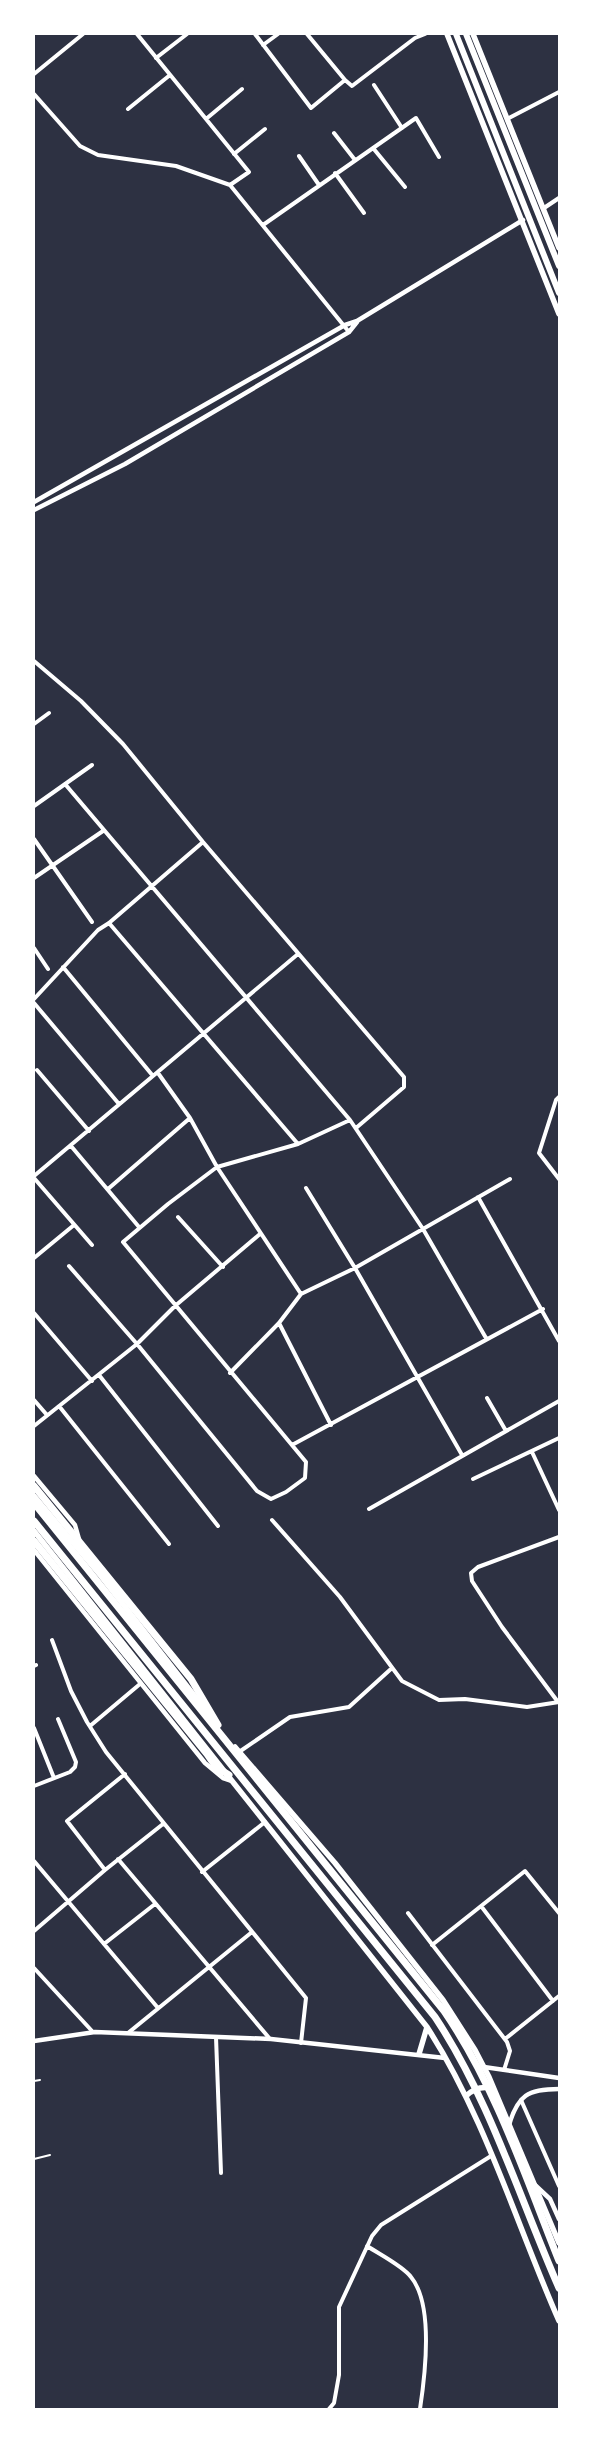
<svg xmlns="http://www.w3.org/2000/svg" width="593" height="2443" viewBox="0 0 593 2443" font-family="'DejaVu Sans',sans-serif">
	<rect width="100%" height="100%" fill="#2d3142"/>
	<g fill="none" stroke-linecap="round" stroke-linejoin="round">
		<path stroke="#fff" stroke-width="2" d="M34,2081L40,2080
			M34,2159L50,2155"/>
		<path stroke="#fff" stroke-width="4" d="M137,34L249,172L230,185
			M255,34L311,108L345,80L352,86L415,38L425,34
			M307,34L345,80
			M263,45L278,34
			M156,58L187,34
			M34,74L83,34
			M374,85L402,128
			M34,94L80,146L98,155L176,166L230,185L349,332
			M128,109L170,75
			M206,119L242,89
			M507,119L559,92
			M334,133L355,160
			M373,148L405,187
			M234,154L265,129
			M299,156L319,185
			M335,173L364,213
			M263,225L416,118L439,157
			M34,661L81,701L123,744L203,842L404,1077V1087L356,1128
			M34,724L49,713
			M65,784L350,1120L423,1229L486,1338
			M34,806L92,765
			M34,839L92,922
			M34,878L103,831
			M109,923L298,1144
			M34,948L48,969
			M63,967L153,1076
			M34,999L98,930L109,923L203,842
			M34,1003L119,1104
			M37,1070L89,1131
			M158,1073L190,1118L217,1167L301,1294
			M559,1097L556,1100L539,1153L559,1179
			M71,1146L139,1227
			M34,1176L298,954
			M34,1178L92,1245
			M306,1188L355,1268L462,1455
			M108,1189L190,1118
			M478,1197L559,1341
			M178,1217L223,1267
			M34,1258L74,1225
			M69,1266L137,1344L257,1491L271,1499L286,1492L305,1478L306,1462L123,1242L168,1204L217,1167L298,1144L350,1120
			M34,1313L92,1381
			M279,1323L331,1425
			M230,1373L279,1323L301,1294L355,1268L510,1179
			M99,1375L218,1526
			M487,1398L506,1431
			M34,1400L47,1415
			M59,1406L169,1544
			M34,1426L137,1344L175,1306L260,1234
			M292,1445L543,1309
			M532,1452L559,1510
			M473,1479L559,1438
			M369,1509L559,1401
			M272,1520L340,1597L402,1681L439,1700L465,1699L527,1707L559,1702
			M52,1640L71,1691L87,1722L106,1752L306,1998L301,2043
			M34,1666L36,1665
			M558,1702L502,1627L472,1581L471,1573L478,1567L559,1537
			M90,1726L140,1684
			M34,1728L54,1778
			M239,1752L290,1717L349,1707L392,1668
			M34,1786L70,1772L75,1767L76,1762L58,1719
			M118,1859L270,2039
			M34,1861L158,2008
			M105,1870L67,1821L125,1774
			M202,1872L265,1822
			M481,1906L553,2001
			M408,1913L507,2042L510,2051L504,2070
			M34,1931L105,1870L163,1824
			M104,1944L155,1904
			M432,1945L525,1871L559,1913
			M34,1968L92,2031
			M128,2033L252,1932
			M216,2037L221,2173
			M505,2039L559,1996
			M521,2100L559,2186
			M367,2246C379,2254 403,2266 411,2277C434,2305 425,2376 420,2409
			M329,2409L334,2403L339,2375V2307L372,2236L381,2225L491,2156"/>
		<path stroke="#fff" stroke-width="4.5" d="M544,208L559,198
			M34,502L345,325L357,321L523,220
			M34,510L125,464L332,342L349,332L357,322
			M34,1476L75,1525L79,1539
			M34,1550L205,1763L223,1778L232,1781
			M34,2041L95,2032L271,2039L445,2058
			M484,2067L559,2078
			M509,2125C518,2095 528,2089 559,2089
			M535,2185L550,2199L559,2219"/>
		<path stroke="#fff" stroke-width="5.5" d="M447,34L559,314
			M473,34L559,248
			M34,1496L101,1576L207,1712
			M34,1531L427,2027C485,2117 516,2223 559,2321
			M235,1747L335,1863L443,2000L475,2050L489,2077L559,2243
			M419,2054L427,2027
			M466,2096C473,2089 481,2086 491,2088"/>
		<path stroke="#fff" stroke-width="6" d="M456,34L559,293
			M466,34L559,266"/>
		<path stroke="#fff" stroke-width="7" d="M34,1486L191,1679L218,1725
			M34,1503L444,2011C496,2087 525,2176 559,2261
			M34,1521L435,2017C490,2100 519,2197 559,2288
			M34,1541L207,1754L216,1767L229,1775"/>
	</g>
	<rect width="593" height="2443" fill="none" stroke="#ffffff" stroke-width="70"/>
</svg>
